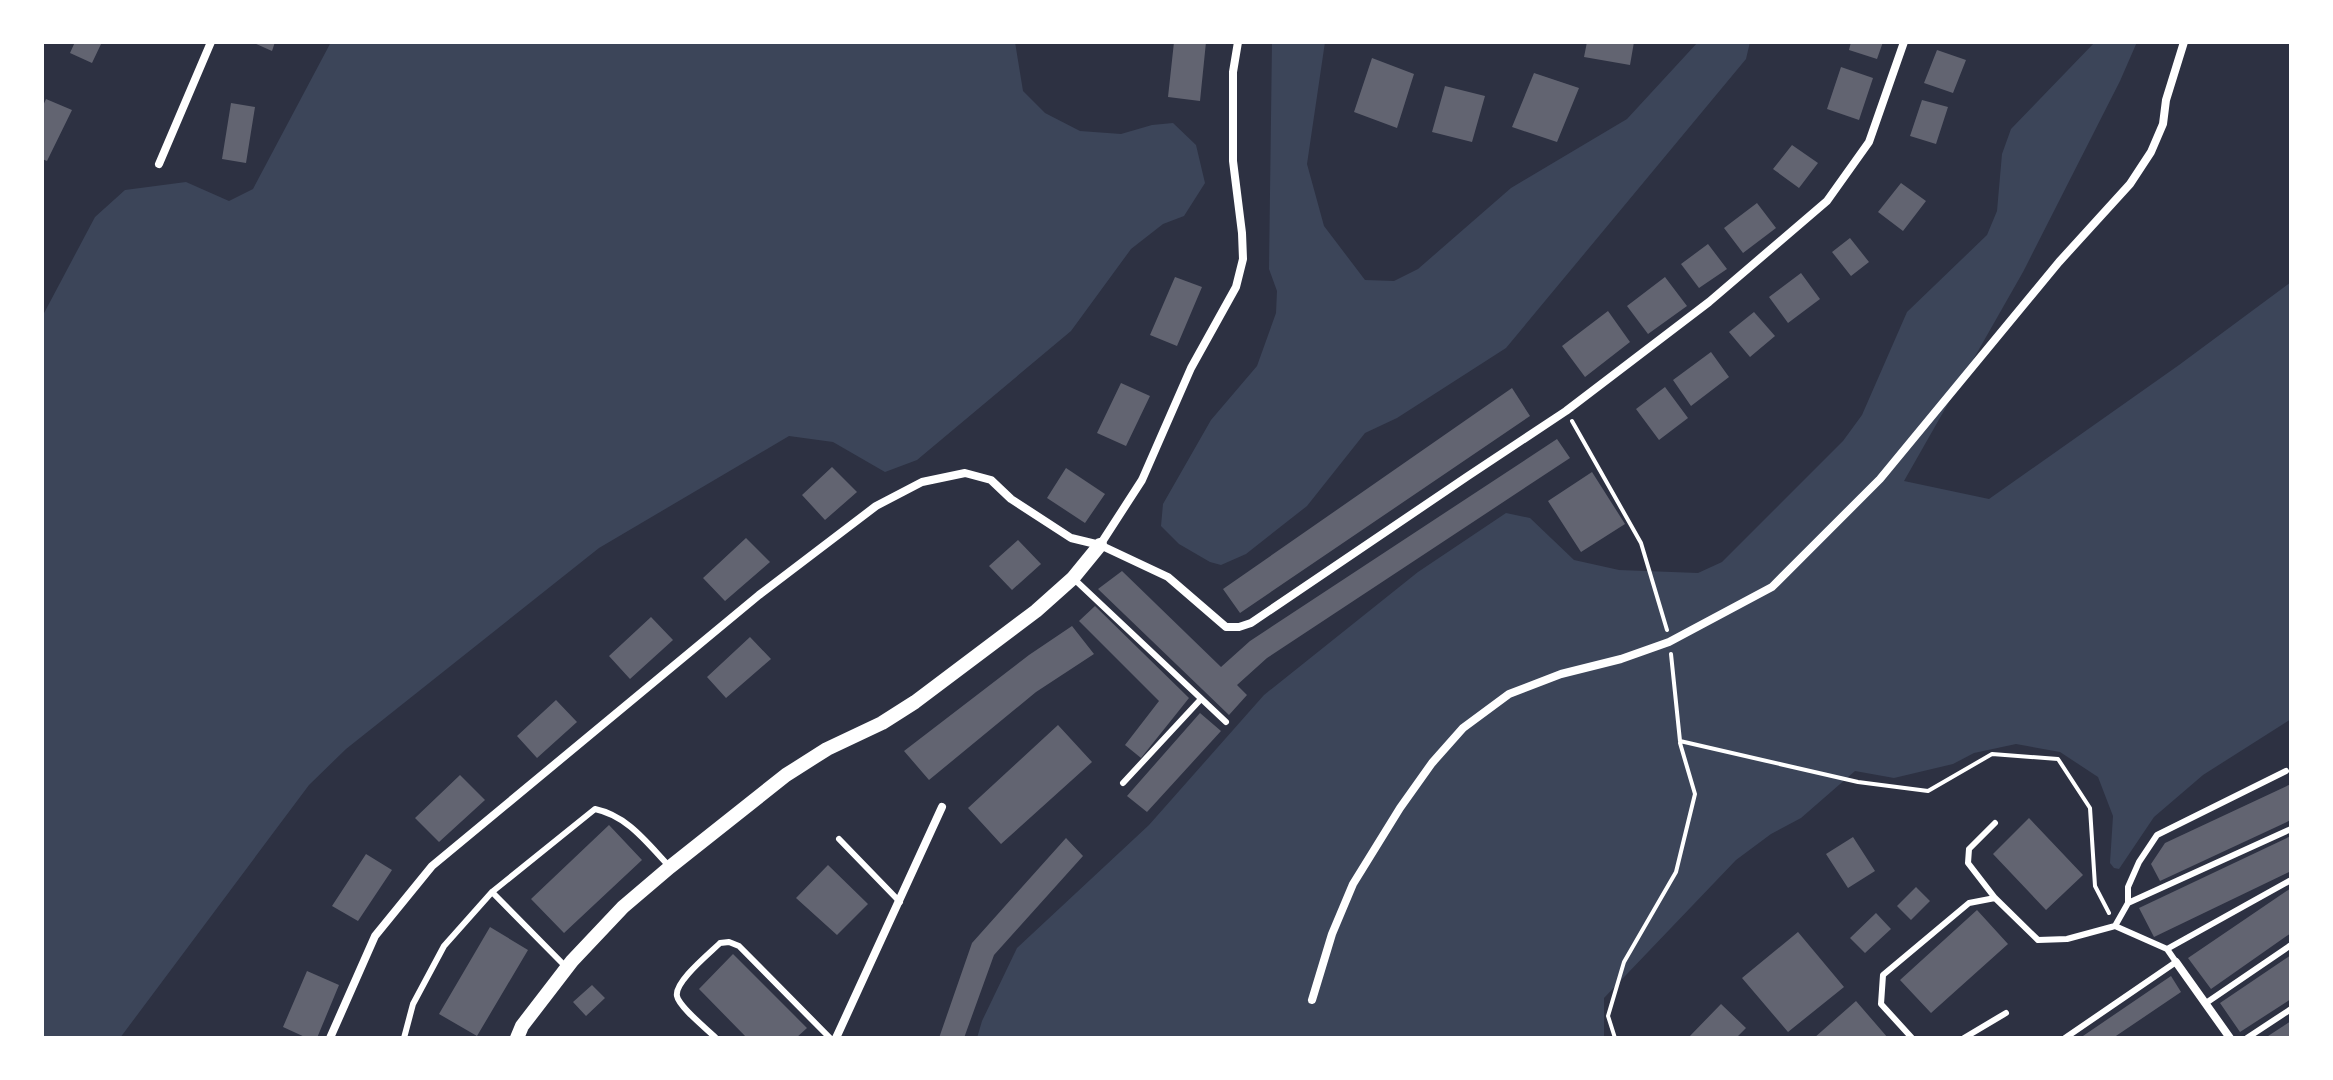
<svg xmlns="http://www.w3.org/2000/svg" width="2333" height="1080" viewBox="0 0 2333 1080" font-family="Roboto,sans-serif">
	<rect width="100%" height="100%" fill="#2d3142"/>
	<path fill="#3c4559" d="M331,42H1015L1023,91L1045,113L1080,131L1121,134L1152,125L1173,123L1196,145L1205,183L1184,216L1163,224L1131,249L1071,331L917,460L885,472L833,442L789,436L599,548L346,749L309,785L120,1038H42V317L95,217L125,190L186,182L229,201L253,189Z
		M1272,42H1325L1307,164L1324,226L1365,280L1394,281L1418,269L1511,188L1627,119L1698,42H1750L1746,59L1506,348L1397,418L1365,433L1307,506L1246,554L1221,565L1210,562L1179,544L1161,526L1163,504L1211,420L1257,366L1276,313L1277,291L1269,269Z
		M2095,42H2137L2120,81L2023,272L1904,481L1989,499L2179,365L2291,282V719L2203,775L2154,817L2119,869L2114,868L2110,863L2113,816L2098,777L2060,752L2016,744L1974,753L1953,764L1894,778L1855,771L1801,818L1771,834L1736,860L1604,998V1038H977L982,1021L1017,948L1149,825L1264,695L1418,572L1506,513L1530,518L1574,560L1619,570L1698,573L1722,562L1843,441L1862,415L1907,312L1987,235L1997,211L2002,154L2011,129Z"/>
	<path fill="#626471" d="M75,42H102L92,63L70,53Z
		M252,42H275L272,51Z
		M1174,42H1206L1200,101L1168,97Z
		M1587,42H1634L1630,65L1584,57Z
		M1851,42H1883L1877,59L1849,50Z
		M1937,50L1966,60L1953,93L1924,83Z
		M1372,58L1414,74L1397,128L1354,112Z
		M1841,67L1873,78L1859,120L1827,109Z
		M1534,73L1579,88L1557,142L1512,127Z
		M1445,86L1485,96L1472,142L1432,132Z
		M46,99L72,110L47,161L42,159V108Z
		M1922,100L1948,107L1936,144L1910,136Z
		M231,103L255,107L246,163L222,159Z
		M1792,145L1818,163L1799,188L1773,169Z
		M1901,183L1926,201L1903,231L1878,212Z
		M1757,203L1776,228L1743,253L1724,228Z
		M1850,238L1869,262L1851,276L1832,252Z
		M1708,244L1727,269L1699,288L1681,264Z
		M1801,273L1820,299L1788,323L1769,297Z
		M1175,277L1202,287L1177,346L1150,335Z
		M1665,277L1687,306L1648,334L1627,306Z
		M1608,311L1630,342L1585,377L1562,346Z
		M1754,312L1775,336L1750,357L1729,332Z
		M1711,352L1729,377L1691,406L1673,380Z
		M1121,383L1150,396L1126,446L1097,433Z
		M1665,387L1688,418L1659,440L1636,409Z
		M1512,388L1530,416L1240,613L1223,589Z
		M1557,439L1570,458L1267,658L1237,685L1247,695L1229,715L1098,589L1122,571L1221,667L1250,641Z
		M832,467L857,492L825,520L802,495Z
		M1066,468L1105,494L1085,523L1047,498Z
		M1592,472L1625,524L1581,552L1548,501Z
		M746,538L770,562L725,601L703,578Z
		M1018,540L1041,564L1012,590L989,566Z
		M1095,606L1189,698L1141,758L1125,745L1159,701L1079,621Z
		M651,617L673,640L630,679L609,656Z
		M1072,626L1094,654L1036,692L929,780L904,751L1029,655Z
		M750,637L771,659L726,698L707,677Z
		M556,700L577,722L537,758L517,736Z
		M1200,713L1221,731L1147,812L1127,796Z
		M1058,725L1092,762L1001,844L968,808Z
		M460,775L485,800L439,842L415,818Z
		M2291,784V820L2160,881L2151,864L2165,843Z
		M2029,818L2083,875L2046,910L1993,854Z
		M609,825L642,860L564,933L531,899Z
		M2291,836V871L2154,937L2139,908Z
		M1853,837L1875,871L1848,888L1826,854Z
		M1066,838L1083,856L994,955L964,1038H939L972,943Z
		M366,854L392,870L358,921L332,906Z
		M828,865L868,904L837,935L796,898Z
		M1916,887L1930,901L1911,920L1897,906Z
		M2291,888V933L2211,989L2188,958Z
		M1977,910L2008,944L1931,1013L1900,980Z
		M1876,913L1891,929L1865,953L1850,938Z
		M490,927L528,950L477,1036L439,1014Z
		M1798,932L1844,987L1788,1032L1742,978Z
		M733,954L807,1028L796,1038H747L699,989Z
		M2291,955V999L2240,1032L2220,1003Z
		M307,971L339,985L317,1038H307L283,1027Z
		M2171,976L2181,992L2113,1038H2080Z
		M592,985L605,998L586,1016L573,1002Z
		M1856,1001L1888,1038H1814Z
		M1721,1004L1746,1028L1736,1038H1688Z
		M2291,1021V1038H2265Z"/>
	<g fill="none" stroke-linecap="round" stroke-linejoin="round">
		<path stroke="#fff" stroke-width="4" d="M1572,421L1641,543L1667,630
			M1671,654L1680,741L1858,782L1928,791L1992,754L2058,759L2090,808L2095,886L2109,913
			M1615,1038L1608,1016L1624,962L1676,872L1695,794L1680,743"/>
		<path stroke="#fff" stroke-width="6" d="M1073,578L1226,722
			M1123,783L1201,699
			M1995,823L1969,849L1968,863L1995,898L2038,940L2067,939L2115,926L2167,949L2176,962L2065,1038
			M839,839L900,902
			M492,892L567,968
			M2128,903V887L2139,862L2157,835L2286,771
			M2115,926L2128,903L2291,829
			M2167,949L2291,880
			M2206,1003L2291,945
			M404,1038L413,1004L444,946L492,892L595,809C628,816 647,843 670,867
			M716,1038C707,1029 679,1007 677,996C674,982 710,953 720,943L729,942L739,946L830,1038
			M1912,1038L1881,1004L1883,975L1969,903L1995,898
			M1964,1038L2006,1013
			M2247,1038L2291,1009"/>
		<path stroke="#fff" stroke-width="8" d="M159,164L211,42
			M1100,545L1142,480L1191,368L1236,287L1243,259L1242,233L1233,161V72L1238,42
			M2176,962L2230,1038
			M1312,1000L1332,934L1353,884L1400,808L1432,763L1463,728L1509,694L1561,674L1621,659L1669,642L1772,587L1880,479L2059,262L2130,184L2151,152L2163,124L2166,100L2184,42
			M330,1038L375,936L432,866L759,595L876,506L922,482L965,473L991,480L1011,499L1071,538L1100,545L1168,577L1226,627H1239L1251,623L1468,476L1566,411L1709,302L1827,201L1869,142L1904,42
			M836,1038L942,807"/>
		<path stroke="#fff" stroke-width="14" d="M517,1038L522,1026L572,961L623,907L670,867L786,775L827,749L882,723L915,702L1036,611L1073,578L1100,545"/>
	</g>
	<rect width="2333" height="1080" fill="none" stroke="#ffffff" stroke-width="88"/>
</svg>
